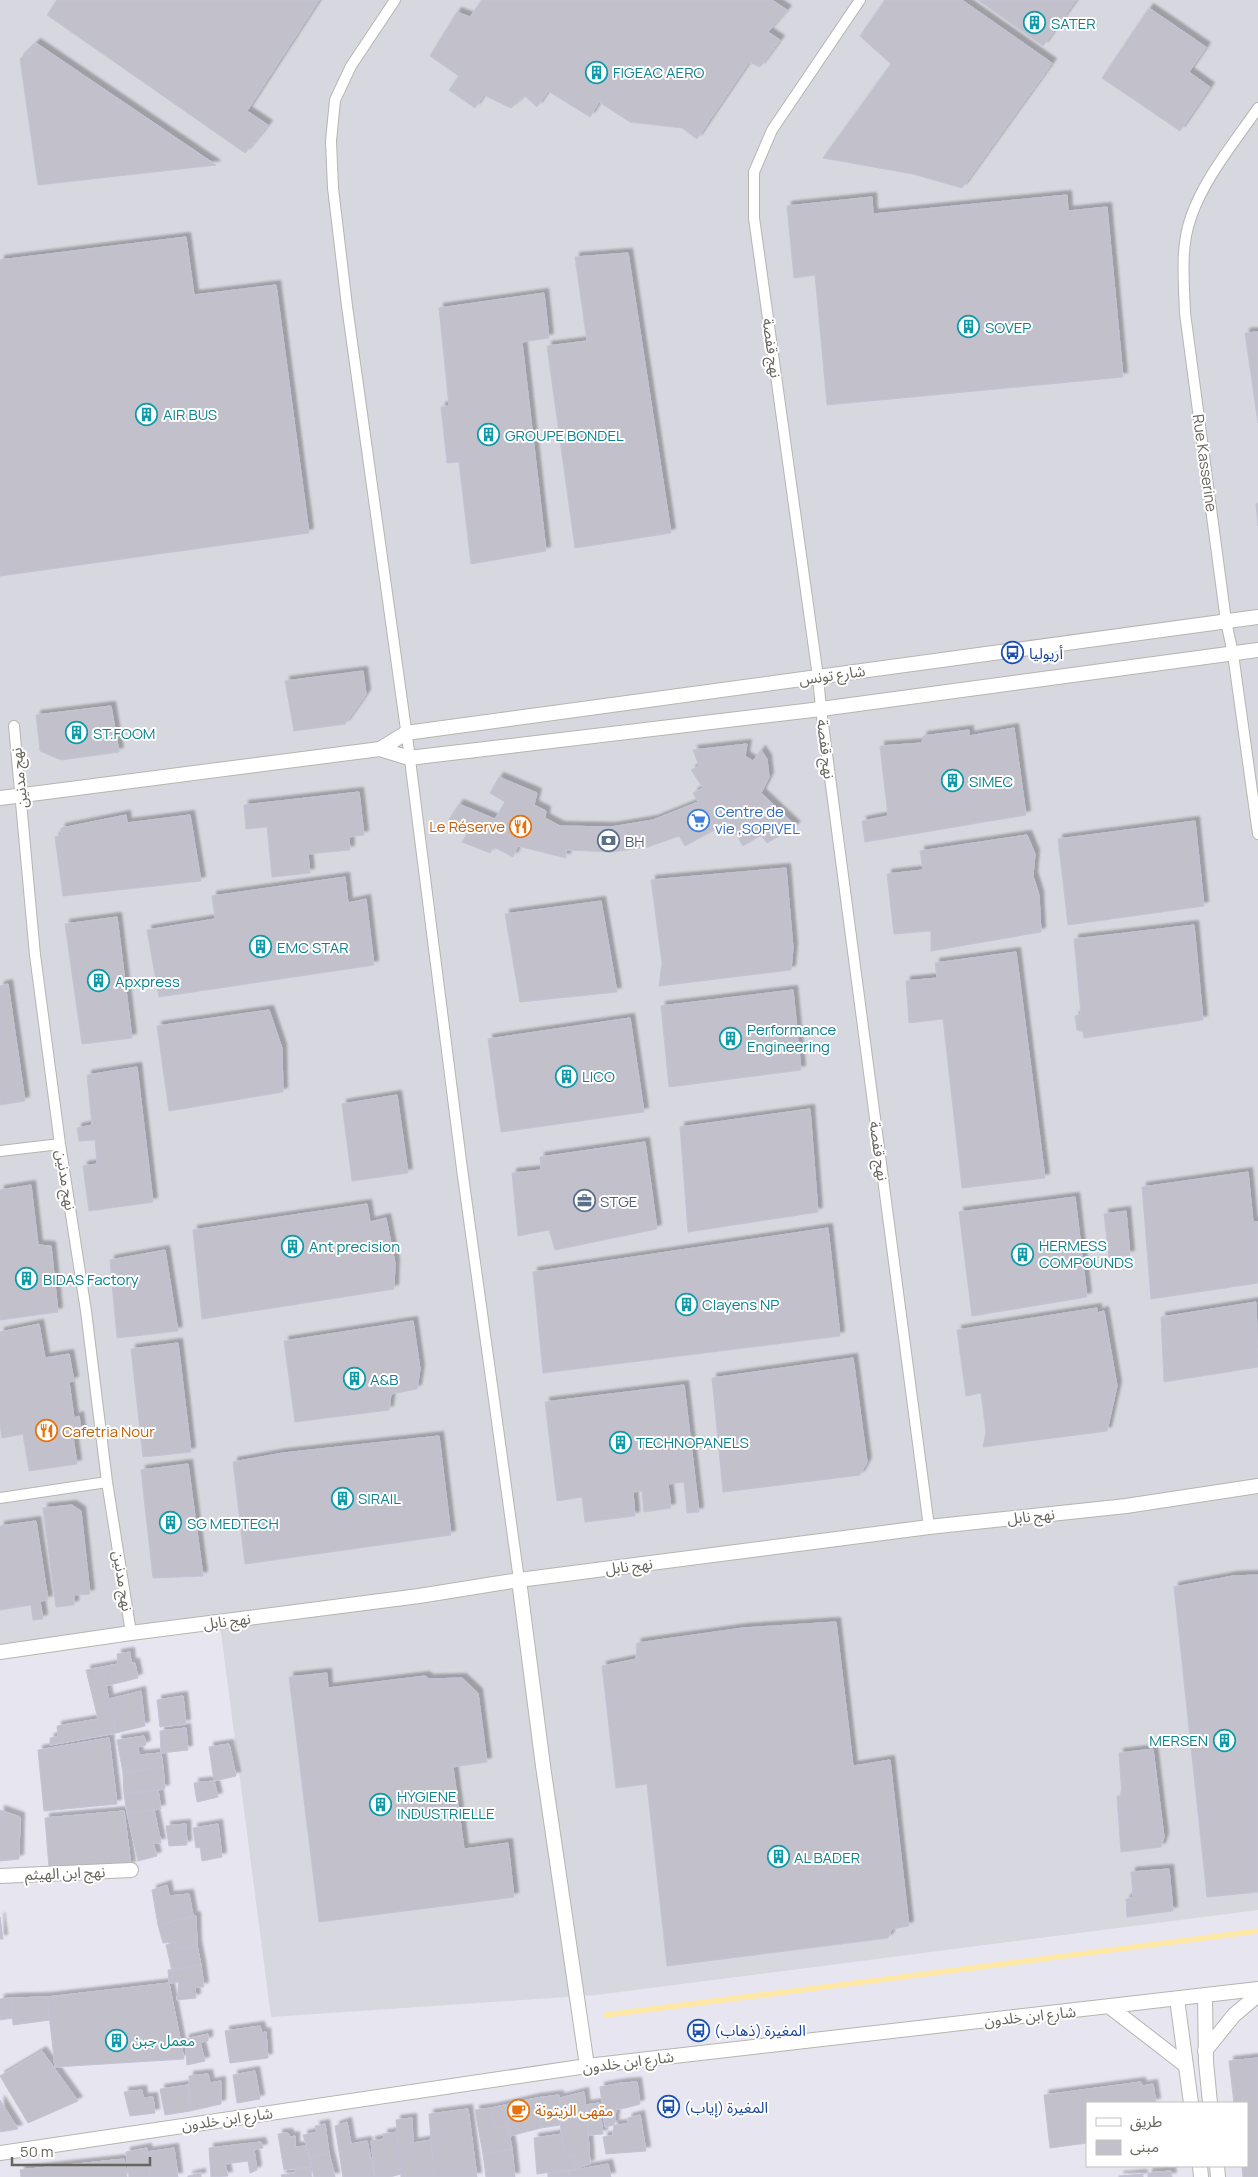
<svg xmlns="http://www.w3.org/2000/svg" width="1258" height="2177" viewBox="0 0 1258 2177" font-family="Manrope,'Noto Sans Arabic',sans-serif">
	<defs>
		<filter id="shadow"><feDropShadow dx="4.5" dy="-4.5" stdDeviation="1" flood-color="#0004"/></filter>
	</defs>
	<rect width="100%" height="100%" fill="#e6e5f0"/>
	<path fill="#d7d7df" d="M0,0H1258V1910L596,1995L271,2017L219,1617L0,1654Z"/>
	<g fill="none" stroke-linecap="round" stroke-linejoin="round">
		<path stroke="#ffe7a6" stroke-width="5.5" d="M606,2015L1258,1931"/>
	</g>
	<path fill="#c2c1cb" stroke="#c3c3d6" filter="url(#shadow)" d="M57,0H319L247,111L268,125L245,153L47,15Z
		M482,0H772L787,10L768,32L780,40L760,67L749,62L697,139L682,128L630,122L599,102L590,117L548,91L537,107L525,96L511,108L484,95L475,108L449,90L459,76L430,56L457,12L470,17Z
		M885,0H962L1052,63L962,188L913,174L823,158L891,64L860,36Z
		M978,0H1076L1043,46Z
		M1149,8L1206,47L1189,72L1210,87L1180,131L1102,78Z
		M36,43L216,165L38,185L20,59Z
		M1067,195L1068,211L1107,207L1123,377L827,405L815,275L794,278L787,206L872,197L873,214Z
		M186,237L194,295L276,285L309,533L0,576V260Z
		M628,253L671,533L575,548L547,346L587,341L575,257Z
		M544,293L549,338L522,342L546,551L471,564L459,462L447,463L441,407L449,406L439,308Z
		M1258,332V423L1245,333Z
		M1258,503V526L1256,504Z
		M363,671L366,694L345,724L294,731L285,681Z
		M111,706L119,752L61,760L40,751L36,715Z
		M1014,728L1026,815L865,842L862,821L888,816L880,746L922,743L923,736L969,730V736Z
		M747,744L745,756L753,761L761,750L767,759L769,777L761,793L796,826L767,843L761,835L743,846L729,822L685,846L679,836L648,847L612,852L566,850V858L518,846L513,857L494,847L490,853L462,842L467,834L448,821L459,804L495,819L505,802L490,793L499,777L537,793L534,805L546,811L545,818L560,826L611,827L653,820L698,802L693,793L703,788L691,770L699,766L693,750Z
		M359,792L364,835L349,837L350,850L308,854L310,873L272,877L267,827L246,829L244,805Z
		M126,815L127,823L190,815L201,881L63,896L55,837L61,835V828Z
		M1195,821L1204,906L1068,925L1058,839Z
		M1027,835L1035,854L1033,876L1039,895L1041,932L931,951V931L894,934L887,874L923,870L920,851Z
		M786,868L793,948L791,970L659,986L662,963L651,880Z
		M345,877L348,903L366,899L374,965L159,997L147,930L215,919L212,896Z
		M601,901L617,992L520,1002L505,914Z
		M117,917L132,1038L82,1044L65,924Z
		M1194,925L1203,1020L1084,1038L1083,1032L1077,1030L1075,1016L1081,1014L1074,939Z
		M1016,952L1045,1178L962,1188L943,1019L909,1023L906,981L937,978L935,963Z
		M8,984L25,1101L0,1105V986Z
		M793,990L801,1070L669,1087L661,1006Z
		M269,1010L282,1048L283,1092L169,1111L157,1026Z
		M630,1018L644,1112L501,1132L488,1039Z
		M137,1067L153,1202L89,1211L83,1166L97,1164L95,1140L79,1141L77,1128L92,1125L87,1075Z
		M397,1095L408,1173L352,1181L342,1104Z
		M810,1109L818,1212L688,1232L680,1127Z
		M645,1142L657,1229L555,1250L549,1230L518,1236L512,1173L541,1170L540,1157Z
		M1248,1172L1253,1222H1258V1283L1151,1299L1142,1187Z
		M31,1185L38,1245L51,1246L58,1312L0,1320V1190Z
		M1075,1197L1087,1297L972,1316L959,1212Z
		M367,1204L370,1222L386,1218L395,1263L394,1289L202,1319L193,1230Z
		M1126,1211L1130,1255L1109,1257L1104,1214Z
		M828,1228L840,1336L543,1373L533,1272Z
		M165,1250L178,1331L117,1338L110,1260Z
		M1256,1302L1258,1367L1164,1382L1161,1317Z
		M1097,1308V1313L1104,1311L1117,1386L1107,1431L983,1447L986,1432L981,1393L966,1396L957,1330Z
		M413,1321L420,1369L417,1389L391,1394L389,1410L295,1422L284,1341Z
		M39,1324L45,1358L69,1354L74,1381L69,1382L74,1418L79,1416L82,1436L73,1437L77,1464L29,1471L23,1434L2,1438L0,1424V1332Z
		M178,1343L191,1452L143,1457L131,1349Z
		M853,1358L867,1462L860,1475L723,1492L712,1378Z
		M684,1385L699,1512L687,1513L684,1482L668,1484L671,1508L644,1512L642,1491L633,1492L635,1516L585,1522L582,1497L557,1501L545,1402Z
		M439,1436L451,1535L245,1564L233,1462L283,1453Z
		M188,1464L203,1576L153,1578L141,1470Z
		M72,1505L81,1511L90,1594L74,1595V1605L56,1607L43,1508Z
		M36,1521L48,1600L40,1601L43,1619L33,1620L31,1605L0,1610V1526Z
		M1258,1575V1892L1207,1897L1174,1587L1233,1576Z
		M836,1622L853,1766L890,1760L909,1926L892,1929L888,1938L667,1966L647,1784L616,1788L602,1666L636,1659L637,1643L743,1628Z
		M130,1652L131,1663H135L138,1678L106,1686L102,1667L118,1664L117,1654Z
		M102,1667L116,1733L50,1745V1738L58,1737L57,1726L98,1719L86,1670Z
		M327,1673L328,1688L425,1676L429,1679L462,1678L478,1693L487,1762L453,1767L464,1849L508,1843L514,1897L319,1922L289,1677Z
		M141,1691L145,1726L116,1733L109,1699Z
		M183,1696L186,1724L160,1727L157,1700Z
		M186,1728L188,1750L161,1753L160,1731Z
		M144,1736L146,1745L138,1747L139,1755L161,1753L163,1767L123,1773L117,1740Z
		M109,1738L117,1804L44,1811L38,1750Z
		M229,1744L236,1776L214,1781L209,1747Z
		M1153,1749L1164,1837L1161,1847L1121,1852L1117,1796H1122L1119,1753Z
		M163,1767L165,1789L124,1794L123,1773Z
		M214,1781L218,1797L197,1802L194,1783Z
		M158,1790L161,1809L127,1813L124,1794Z
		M0,1810L20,1817L19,1859L0,1861Z
		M154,1810L161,1843H153L157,1856L138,1861L127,1813Z
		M124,1811L131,1866L49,1868L45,1818Z
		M186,1824L187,1845L169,1846L166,1826Z
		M218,1824L222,1857L202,1861L200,1847L196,1848L193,1828Z
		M1169,1869L1173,1911L1127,1917L1126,1899L1133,1898L1131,1872Z
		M167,1885L169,1896L189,1894L193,1916L158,1925L152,1890Z
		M196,1916L197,1945L176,1950L175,1942L163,1943L158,1925Z
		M0,1917L3,1939H0Z
		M175,1942L176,1950L197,1945L201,1965L172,1971L166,1945Z
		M201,1965L204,1987H195L196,1998L177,2000L179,1982L169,1983L168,1970Z
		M169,1983L184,2059L55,2067L47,1997Z
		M47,1997L50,2020L13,2025L11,1998Z
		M11,1998L13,2018L0,2020V1999Z
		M260,2026L262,2033L266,2032L268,2058L230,2063L225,2031Z
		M208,2034V2041L200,2042L205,2061L187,2065L185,2039Z
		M42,2051L78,2101L28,2123L0,2076Z
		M1258,2058V2177H1243L1242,2166H1247V2103H1234L1229,2061Z
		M255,2071L260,2099L237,2103L233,2075Z
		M208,2074L210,2083L221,2081V2104L190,2111L189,2076Z
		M637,2082L640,2104L626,2108L622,2083Z
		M1141,2082L1142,2086L1153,2084L1156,2103H1087V2143L1050,2148L1044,2095Z
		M622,2083L626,2108L616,2109L614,2125L605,2127L600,2087Z
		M188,2085L190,2111L165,2115L160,2089Z
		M142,2090L143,2098L153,2097L155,2113L130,2116L124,2092Z
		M584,2092L587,2117L560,2122V2098Z
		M559,2095L560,2125L541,2128L536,2098Z
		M536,2098L541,2128L510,2136L505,2105Z
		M0,2100L18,2129L0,2132Z
		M599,2103L603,2134L589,2135L586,2105Z
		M505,2105L508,2127L495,2128L491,2108Z
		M491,2108L495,2128L508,2127L512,2149L483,2154L475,2110Z
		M468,2109L477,2177H434L429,2114Z
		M640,2115L646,2151L606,2154L603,2137L613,2135L614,2125L628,2124V2118Z
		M587,2117L590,2164L575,2169L573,2156L564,2155L560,2122Z
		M412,2118L413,2143L431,2140L434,2177H401L396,2120Z
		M347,2122L351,2144L367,2141L375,2177H343L335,2126Z
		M325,2124L329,2153L310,2158L303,2135L317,2132L315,2126Z
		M397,2132L401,2174L390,2177H375L371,2141L384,2139L383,2134Z
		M288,2133L290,2137L295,2136V2147L306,2146L311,2166L284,2170L278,2134Z
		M562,2134L564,2155L573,2156L575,2169L537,2174L534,2138Z
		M261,2142L263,2148L254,2150L257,2170L250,2173L248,2161L225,2164L228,2176L211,2177L209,2148Z
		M147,2148L150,2177H129L126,2152Z
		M174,2148L178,2177H150L147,2152Z
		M512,2149L515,2177H486L483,2154Z
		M329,2153L335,2177H314L310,2158Z
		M124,2159L127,2177H21L20,2170Z
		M608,2164L611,2177H569V2171Z
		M310,2167L312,2177H282L281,2175L296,2173L295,2169Z
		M569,2171V2177H548V2173Z
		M1171,2171L1172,2177H1148V2173Z
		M201,2173V2177H188V2176Z
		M1143,2174V2177H1119V2176Z"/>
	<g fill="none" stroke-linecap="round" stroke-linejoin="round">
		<defs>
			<path id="service" d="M395,0L351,66L335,100L331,141L333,188L347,306L408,744L462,1169L519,1580
				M860,0L772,130L754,172V218L818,677L821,709L929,1527
				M1258,108C1234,143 1205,177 1191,217C1180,247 1184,281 1185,313L1226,621L1233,654L1258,834
				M14,726L35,955L60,1144L86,1311L107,1482L131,1633
				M0,1151L60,1144
				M0,1498L107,1482"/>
			<path id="minor" d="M380,749L409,758L821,709L1258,650
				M0,798L380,749L406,733L1258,617
				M519,1580L543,1766L587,2066
				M0,1652L131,1633L419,1596L519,1580L929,1527L1126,1506L1258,1486
				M0,1876L131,1870
				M1205,1996L1206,2062L1210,2103
				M1177,1999L1191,2103
				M1200,2166L1201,2177
				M1217,2166L1218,2177"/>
			<path id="tertiary" d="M1110,2007L1185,2065
				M1205,2051L1234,2015L1258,1995
				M0,2153L587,2066L1258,1989"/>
		</defs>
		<use href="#service" stroke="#b6b5ae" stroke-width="12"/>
		<use href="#minor" stroke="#b6b5ae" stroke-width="16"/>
		<use href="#tertiary" stroke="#b6b5ae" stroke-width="16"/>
		<use href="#service" stroke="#fff" stroke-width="10"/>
		<use href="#minor" stroke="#fff" stroke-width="14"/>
		<use href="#tertiary" stroke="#fff" stroke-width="14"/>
	</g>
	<defs>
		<symbol id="building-ring" viewBox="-11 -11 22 22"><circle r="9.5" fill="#fff" stroke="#0f9aa8" stroke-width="1.5"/><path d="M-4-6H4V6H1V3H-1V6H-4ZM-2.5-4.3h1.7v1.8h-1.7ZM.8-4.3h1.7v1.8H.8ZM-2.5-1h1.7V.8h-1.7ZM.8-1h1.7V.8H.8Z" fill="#0f9aa8"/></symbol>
		<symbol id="bus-ring" viewBox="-11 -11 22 22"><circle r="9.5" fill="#fff" stroke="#1a4fb4" stroke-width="1.5"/><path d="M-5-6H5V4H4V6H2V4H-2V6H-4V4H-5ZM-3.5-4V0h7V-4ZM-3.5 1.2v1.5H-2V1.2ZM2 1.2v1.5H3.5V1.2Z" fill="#1a4fb4"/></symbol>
		<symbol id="supermarket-ring" viewBox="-11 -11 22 22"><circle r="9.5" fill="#fff" stroke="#3f7fe0" stroke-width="1.5"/><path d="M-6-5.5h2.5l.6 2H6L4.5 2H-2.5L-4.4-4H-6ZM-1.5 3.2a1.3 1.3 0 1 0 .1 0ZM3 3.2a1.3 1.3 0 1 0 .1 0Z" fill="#3f7fe0"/></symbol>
		<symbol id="restaurant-ring" viewBox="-11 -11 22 22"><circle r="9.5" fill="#fff" stroke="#e8710a" stroke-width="1.5"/><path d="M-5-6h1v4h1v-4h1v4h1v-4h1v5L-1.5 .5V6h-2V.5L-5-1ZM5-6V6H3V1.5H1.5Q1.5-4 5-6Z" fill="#e8710a"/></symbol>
		<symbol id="bank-ring" viewBox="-11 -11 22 22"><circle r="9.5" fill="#fff" stroke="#5c6f8a" stroke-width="1.5"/><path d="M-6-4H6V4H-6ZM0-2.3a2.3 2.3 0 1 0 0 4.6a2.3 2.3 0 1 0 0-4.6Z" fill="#5c6f8a"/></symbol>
		<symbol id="office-ring" viewBox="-11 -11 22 22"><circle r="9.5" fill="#fff" stroke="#5c6f8a" stroke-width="1.5"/><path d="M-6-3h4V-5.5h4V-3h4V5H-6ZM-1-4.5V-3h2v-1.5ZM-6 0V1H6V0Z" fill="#5c6f8a"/></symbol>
		<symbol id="cafe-ring" viewBox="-11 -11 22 22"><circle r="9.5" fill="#fff" stroke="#e8710a" stroke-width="1.5"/><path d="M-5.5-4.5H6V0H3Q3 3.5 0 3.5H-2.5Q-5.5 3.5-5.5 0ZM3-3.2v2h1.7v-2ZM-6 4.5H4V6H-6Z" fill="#e8710a"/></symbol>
	</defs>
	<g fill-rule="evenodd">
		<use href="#building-ring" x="1022" y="10" width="25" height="25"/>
		<use href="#building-ring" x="584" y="60" width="25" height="25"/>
		<use href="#building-ring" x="956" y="314" width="25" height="25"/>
		<use href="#building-ring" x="134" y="402" width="25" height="25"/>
		<use href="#building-ring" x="476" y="422" width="25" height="25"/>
		<use href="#bus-ring" x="1000" y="640" width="25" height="25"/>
		<use href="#building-ring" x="64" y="720" width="25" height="25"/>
		<use href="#building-ring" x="940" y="768" width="25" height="25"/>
		<use href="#supermarket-ring" x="686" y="808" width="25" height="25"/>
		<use href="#restaurant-ring" x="508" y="814" width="25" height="25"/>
		<use href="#bank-ring" x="596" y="828" width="25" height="25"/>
		<use href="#building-ring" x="248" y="934" width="25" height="25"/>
		<use href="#building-ring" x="86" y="968" width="25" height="25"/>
		<use href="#building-ring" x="718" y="1026" width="25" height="25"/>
		<use href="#building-ring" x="554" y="1064" width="25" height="25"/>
		<use href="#office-ring" x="572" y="1188" width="25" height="25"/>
		<use href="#building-ring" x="280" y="1234" width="25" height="25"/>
		<use href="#building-ring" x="1010" y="1242" width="25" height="25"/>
		<use href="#building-ring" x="14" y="1266" width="25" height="25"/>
		<use href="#building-ring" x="674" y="1292" width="25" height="25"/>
		<use href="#building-ring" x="342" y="1366" width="25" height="25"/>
		<use href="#restaurant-ring" x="34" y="1418" width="25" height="25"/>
		<use href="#building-ring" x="608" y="1430" width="25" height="25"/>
		<use href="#building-ring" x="330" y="1486" width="25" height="25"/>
		<use href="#building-ring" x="158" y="1510" width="25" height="25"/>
		<use href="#building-ring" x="1212" y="1728" width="25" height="25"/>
		<use href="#building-ring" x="368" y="1792" width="25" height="25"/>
		<use href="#building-ring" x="766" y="1844" width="25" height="25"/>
		<use href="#bus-ring" x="686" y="2018" width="25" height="25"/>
		<use href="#building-ring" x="104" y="2028" width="25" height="25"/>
		<use href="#bus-ring" x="656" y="2094" width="25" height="25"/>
		<use href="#cafe-ring" x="506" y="2098" width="25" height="25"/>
	</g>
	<g text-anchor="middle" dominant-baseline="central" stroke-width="4" stroke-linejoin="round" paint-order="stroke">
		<g font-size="15" fill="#0d838f" stroke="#fff" text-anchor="start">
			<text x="1051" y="23">SATER</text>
			<text x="613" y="72">FIGEAC AERO</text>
			<text x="985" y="327">SOVEP</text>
			<text x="163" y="414">AIR BUS</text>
			<text x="505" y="435">GROUPE BONDEL</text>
			<text x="93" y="733">ST.FOOM</text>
			<text x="969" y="781">SIMEC</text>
			<text x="277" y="947">EMC STAR</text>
			<text x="115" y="981">Apxpress</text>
			<text x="747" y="1029">Performance<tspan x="747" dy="17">Engineering</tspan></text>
			<text x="582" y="1076">LICO</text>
			<text x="1039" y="1245">HERMESS<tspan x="1039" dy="17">COMPOUNDS</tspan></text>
			<text x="309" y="1246">Ant precision</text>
			<text x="43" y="1279">BIDAS Factory</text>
			<text x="702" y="1304">Clayens NP</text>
			<text x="370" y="1379">A&amp;B</text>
			<text x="636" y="1442">TECHNOPANELS</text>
			<text x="358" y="1498">SIRAIL</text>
			<text x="187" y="1523">SG MEDTECH</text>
			<text x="1208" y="1740" text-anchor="end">MERSEN</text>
			<text x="397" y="1796">HYGIENE<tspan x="397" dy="17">INDUSTRIELLE</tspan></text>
			<text x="794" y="1857">AL BADER</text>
			<text x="132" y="2040">معمل جبن</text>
		</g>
		<g font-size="15" fill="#67655d" stroke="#fff">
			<text transform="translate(772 348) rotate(82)">نهج قفصة</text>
			<text transform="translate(1205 463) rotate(82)">Rue Kasserine</text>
			<text transform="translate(832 675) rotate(-8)">شارع تونس</text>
			<text transform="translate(826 749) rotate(83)">نهج قفصة</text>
			<text transform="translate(19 778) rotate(-96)">نهج مدنين</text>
			<text transform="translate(879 1151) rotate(82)">نهج قفصة</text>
			<text transform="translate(66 1180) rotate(81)">نهج مدنين</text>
			<text transform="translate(1031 1516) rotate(-6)">نهج نابل</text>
			<text transform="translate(629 1566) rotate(-7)">نهج نابل</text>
			<text transform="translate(123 1581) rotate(81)">نهج مدنين</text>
			<text transform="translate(227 1621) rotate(-7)">نهج نابل</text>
			<text transform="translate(65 1873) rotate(-2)">نهج ابن الهيثم</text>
			<text transform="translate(1030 2016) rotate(-6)">شارع ابن خلدون</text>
			<text transform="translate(628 2062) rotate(-7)">شارع ابن خلدون</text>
			<text transform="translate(227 2119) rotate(-8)">شارع ابن خلدون</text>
		</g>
		<g font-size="15" fill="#164399" stroke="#fff" text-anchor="start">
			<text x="1029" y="653">أريوليا</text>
			<text x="714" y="2030">المغيرة (ذهاب)</text>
			<text x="684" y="2107">المغيرة (إياب)</text>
		</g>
		<g font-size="15" fill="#366cbe" stroke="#fff" text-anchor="start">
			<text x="715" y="811">Centre de<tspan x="715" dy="17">vie ,SOPIVEL</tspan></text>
		</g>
		<g font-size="15" fill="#c56008" stroke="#fff" text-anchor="start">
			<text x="505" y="826" text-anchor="end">Le Réserve</text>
			<text x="62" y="1431">Cafetria Nour</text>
			<text x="535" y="2110">مقهى الزيتونة</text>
		</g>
		<g font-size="15" fill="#4e5e75" stroke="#fff" text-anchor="start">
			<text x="625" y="841">BH</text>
			<text x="600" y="1201">STGE</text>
		</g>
	</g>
	<rect x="1086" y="2102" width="162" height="65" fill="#ffffff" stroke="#c2c1be"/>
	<rect x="1096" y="2118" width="25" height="8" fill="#ffffff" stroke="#c2c1be"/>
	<text x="1130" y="2127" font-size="15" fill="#67655d">طريق</text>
	<rect x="1096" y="2140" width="25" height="15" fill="#c2c1cb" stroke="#c2c1be"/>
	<text x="1130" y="2152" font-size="15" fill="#67655d">مبنى</text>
	<path d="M12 2157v8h138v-8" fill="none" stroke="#67655d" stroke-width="2.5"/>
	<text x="20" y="2157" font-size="15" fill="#67655d" stroke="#ffffff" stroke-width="4" paint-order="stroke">50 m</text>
</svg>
